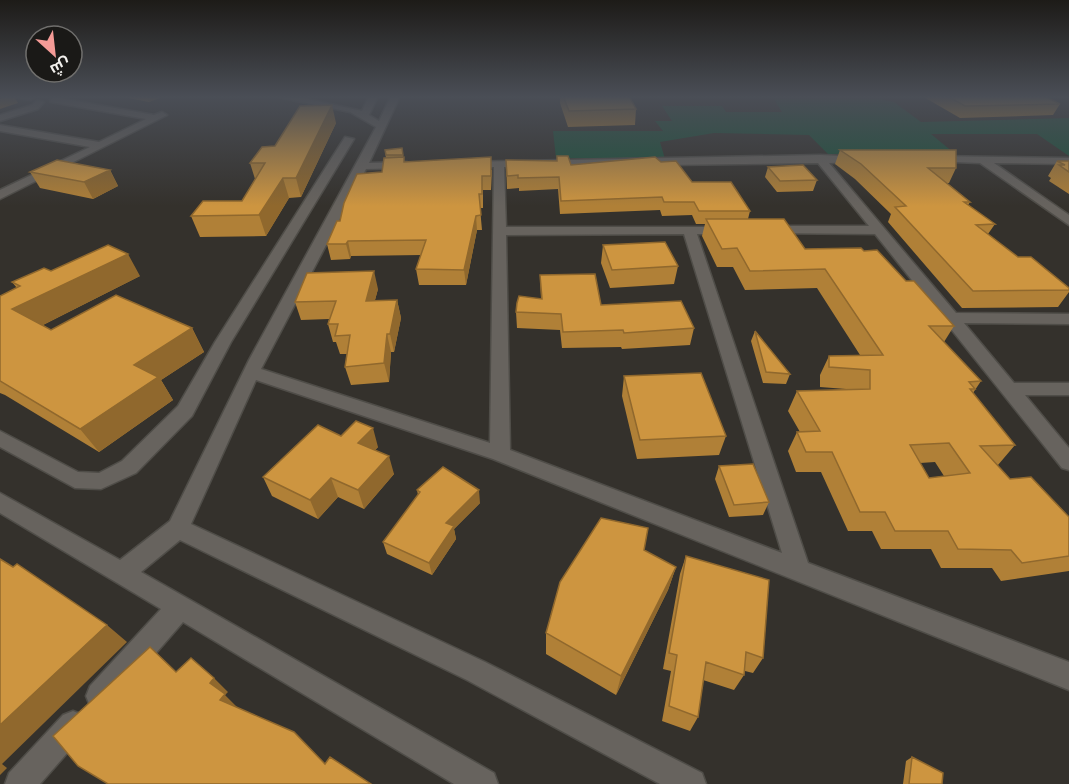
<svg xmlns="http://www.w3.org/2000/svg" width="1069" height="784" viewBox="0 0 1069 784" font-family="'Sofia Sans Condensed',Cairo,sans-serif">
	<rect width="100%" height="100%" fill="#34312c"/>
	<path fill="#1b523a" d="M774,99H879L894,102L921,122L1069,118V156L1037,134H931L954,153L828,154L809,135L714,133L660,142L665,159L556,158L553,131H663L655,121H672L662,106H722L726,112H782Z"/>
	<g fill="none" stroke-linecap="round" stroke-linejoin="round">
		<defs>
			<path id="minor" d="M8,96H35V97L31,100Z
				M273,96H294L362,111L369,96H378L369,115L379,121L391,96H400L369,163L407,162L412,165L407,168L366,169L261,369L490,443L494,167H468L463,164L464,162L820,155L864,157V161L860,162L829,163L956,313L1069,314V324L964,323L1014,383H1069V395H1025L1069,448V470L1062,468L875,234L764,233V227L769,226H869L818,163L504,167L506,227H732V233L727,234H697L808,563L1069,662V690L493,459L256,380L191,524L485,662L702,773L706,784H660L467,680L180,540L141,572L494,773L498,784H454L183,622L110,706L100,710L90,706L86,696L90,686L161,609L0,513V493L120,560L170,521L249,360L376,127L350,112ZM684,234L782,553L510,450L506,235Z
				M54,97L154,115L162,112L167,115L0,199V190L90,147L0,131V125L99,142L146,119L51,102L50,100Z
				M37,100L44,102L38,109L0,121V115L32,105Z
				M345,137L354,139L231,342L192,416L136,473L101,489L75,488L0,447V431L78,472L99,473L122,461L178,406L215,342Z
				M933,156L1069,158V164L994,163L1069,215V225L980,163L929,161V157Z
				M73,711L83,715L87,725L83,735L40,784H5L9,773L63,715Z"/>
		</defs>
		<use href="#minor" stroke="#4f4d48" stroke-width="3"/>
		<use href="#minor" fill="#67635e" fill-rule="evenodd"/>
	</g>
	<path fill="#b08037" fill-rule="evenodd" d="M118,96H164L149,102Z
		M560,96H629L636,109L635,125L568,127L560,103Z
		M922,96H1044L1060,104L1053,115L960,118Z
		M336,123L301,197L289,198L266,236L200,237L191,216L242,201L255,179L250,163L275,146Z
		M402,148L404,162L492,170L491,190H483V208H480L482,230H477L466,285H419L416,269L421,255L351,256L350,259L331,260L327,244L340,221L382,172L386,158L385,150Z
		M840,150L956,168L949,183H947L970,202L968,205L995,224L988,234L1018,257L1069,288V292L1058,307L962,308L888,222L891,214L855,179L835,164Z
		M557,156L571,165L661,162L692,182L750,211L748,219L805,249L864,251L906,281L954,326L944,342L981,381L973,393L1015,445L998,465H997L1010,479L1069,517V571L1001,581L992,568H941L931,549H881L872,531H848L821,472H796L788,451L797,432H800L788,411L797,391L859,390L820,387V375L829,356L860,355L817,288L745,290L733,267H717L702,236L705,224H696L692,215L662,216L660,210L560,214L558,189L519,191V188L507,189L506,160L557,161ZM935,462L944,476L929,478L920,463Z
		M1057,161H1069V194L1049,181L1051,178L1048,176Z
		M768,167L817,180L813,191L777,192L765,177Z
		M110,170L118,186L93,199L40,188L30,172Z
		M603,245L678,266L674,284L610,288L601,263Z
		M51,271L140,276L43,325L51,330L192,328L204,352L161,380L173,400L99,452L5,395L0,393V296L17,288L12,282Z
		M540,275L601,305L694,328L690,345L622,349L621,347L562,348L560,330L517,328L516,312L541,299Z
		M378,289L375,300H397L401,318L394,352H391L389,382L351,385L345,367L347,354H340L336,342H333L328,324L329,319L301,320L295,302Z
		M755,331L790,374L786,384L763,383L751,341Z
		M624,376L726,436L719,455L637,459L622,396Z
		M341,436L378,447L375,450L394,474L364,509L338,497L318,519L272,496L263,477Z
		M719,466L769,502L763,515L729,517L715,479Z
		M417,490L480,503L454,529L456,539L432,575L387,554L383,542L418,495Z
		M644,550L676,567L668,590L616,695L546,654V633Z
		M686,556L763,658L753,673L745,671L744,675L734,690L703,680L698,717L690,731L662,721L671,671L663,669L680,574Z
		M912,757L942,784H903L906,761Z"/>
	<path fill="#90682d" d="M7,96H14L18,103L0,109V99Z
		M147,96H164L149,102Z
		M332,105L336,123L301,197L296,178Z
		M110,170L118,186L93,199L84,182Z
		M283,178L289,198L266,236L259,215Z
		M476,216L477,230L466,285L464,270Z
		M348,241L351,256L350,259L346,244Z
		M128,254L140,276L29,332L12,309Z
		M374,271L378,289L370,318L366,301Z
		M397,300L401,318L394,352L390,334Z
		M192,328L204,352L161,380L173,400L99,452L80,429L134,365Z
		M387,334L391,352L389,382L384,363Z
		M373,428L378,447L364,462L358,443Z
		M389,456L394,474L364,509L358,490Z
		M331,478L338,497L318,519L310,500Z
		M479,490L480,503L454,529L456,539L432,575L429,563L446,523Z
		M676,567L668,590L616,695L621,676Z
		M107,625L127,642L2,764L7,768L0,775V725Z
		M214,678L228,692L225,695L238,708L233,714L220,700L210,683Z"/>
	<path fill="#cd9540" stroke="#90682d" stroke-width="1.5" fill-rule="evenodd" d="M563,96H629L636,109L569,111Z
		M947,96H1044L1060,104L965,106Z
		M332,105L296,178H283L259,215L191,216L203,201H242L265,163H250L262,147L275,146L300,106Z
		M402,148L403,155H386L385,150Z
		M840,150H956V168H928L970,202H964L995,224L976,225L1018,257H1031L1069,288V290L973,291L895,207L906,206L861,164Z
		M557,156H568L571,165L655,157L661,162L676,161L692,182H731L750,211H699L694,202H664L662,197L561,201L559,177L518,178V175L507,176L506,160L557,161Z
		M404,157V162L491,157V176H482V194H479L481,215L476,216L464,270L416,269L426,240L348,241L346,244H327L337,221H340L344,203L357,174L382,172L384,158Z
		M57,160L110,170L84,182L30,172Z
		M1057,161H1069V172L1059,165H1065Z
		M803,165L817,180L780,181L768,167Z
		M706,219H784L805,249L861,248L864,251L877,250L906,281H914L954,326H929L981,381L969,382L975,389H970L1015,445L980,446L1010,479L1031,477L1069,517V556L1022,563L1011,550L958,549L948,531H895L885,512H860L832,452H806L797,432L820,431L797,391L870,389V370L829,367V356L883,355L825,269L750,271L737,248L722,249ZM949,443L970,473L929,478L910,445Z
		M665,242L678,266L612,270L603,245Z
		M108,245L128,254L12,309L51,330L116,295L192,328L134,365L158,377L80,429L0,381V296L20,286L12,282L44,268L51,271Z
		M374,271L366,301L397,300L390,334H387L384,363L345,367L350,335L335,336L338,324H328L336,301L295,302L307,273Z
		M595,274L601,305L681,301L694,328L624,333L623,330L563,332L561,314L516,312L517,303L519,296L542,299L540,275Z
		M755,331L790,374L766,372Z
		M701,373L726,436L640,440L624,376Z
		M356,421L373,428L358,443L389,456L358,490L331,478L310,500L263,477L318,425L341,436Z
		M753,464L769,502L734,505L719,466Z
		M443,467L479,490L446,523L454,526L429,563L383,542L420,492L417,490Z
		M601,518L648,528L644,550L676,567L621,676L546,633L560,582Z
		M686,556L769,580L763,658L746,652L744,675L706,662L698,717L669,706L677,655L669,653Z
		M0,559L13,567L17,564L107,625L0,725Z
		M150,647L176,672L191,658L214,678L210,683L225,694L220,700L294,732L325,764L330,757L371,784H108L78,766L53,736Z
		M912,757L943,773L942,784H909Z"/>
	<linearGradient id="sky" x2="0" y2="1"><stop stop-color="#1d1b18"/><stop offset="0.47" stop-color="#4a4e56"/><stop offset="1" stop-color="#4a4e56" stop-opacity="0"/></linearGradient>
	<rect width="1069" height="206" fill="url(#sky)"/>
	<g transform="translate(54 54) rotate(153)"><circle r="28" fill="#1a1917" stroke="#706f6d" stroke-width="1.5"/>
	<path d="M0-4.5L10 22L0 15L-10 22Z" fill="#f59b97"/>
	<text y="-9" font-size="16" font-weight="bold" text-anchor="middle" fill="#f2f0ed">ش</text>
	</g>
</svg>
